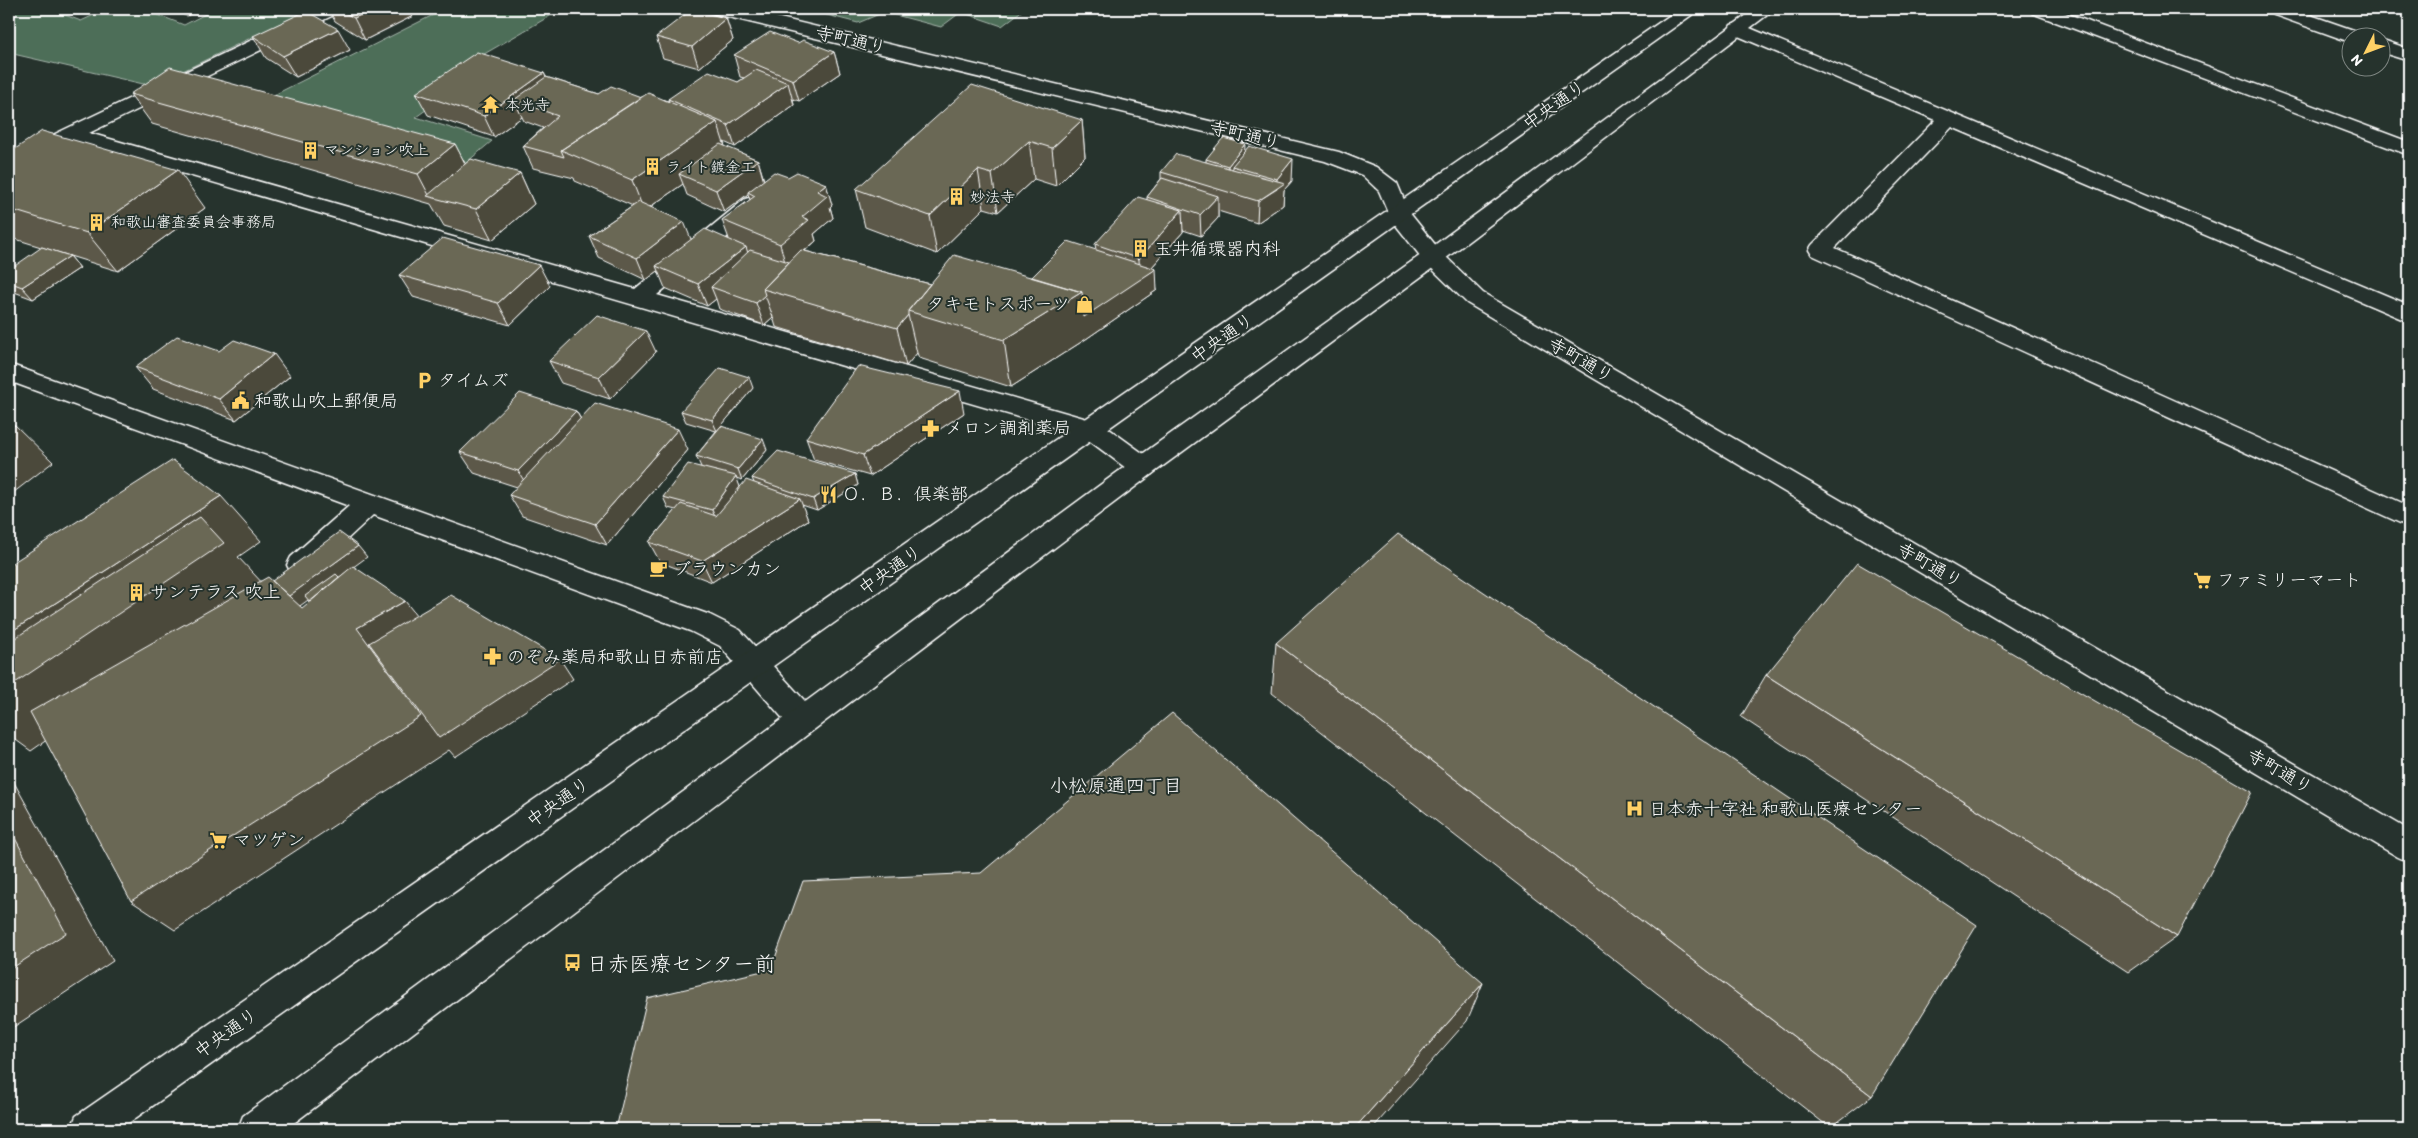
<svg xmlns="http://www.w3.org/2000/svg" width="2418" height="1138" viewBox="0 0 2418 1138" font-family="Itim,'Klee One',sans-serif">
	<rect width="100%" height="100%" fill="#26332d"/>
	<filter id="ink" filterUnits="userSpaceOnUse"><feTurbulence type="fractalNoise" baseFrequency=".02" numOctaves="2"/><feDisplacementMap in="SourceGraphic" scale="10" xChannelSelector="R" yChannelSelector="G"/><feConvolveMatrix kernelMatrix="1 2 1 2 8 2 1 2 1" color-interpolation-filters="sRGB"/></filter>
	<g filter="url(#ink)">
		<path fill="#4d6e58" stroke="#a6b6ac" d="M9,9H49L81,21L107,9H143L184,25L215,9H310L152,86L9,53Z
			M445,9H562L479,57L487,66L416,117L492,141L461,167L248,108Z
			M804,9H1024L1002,26L961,12L941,27L884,12L858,23Z"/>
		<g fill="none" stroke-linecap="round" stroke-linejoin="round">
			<defs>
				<path id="minor" d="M317,9H340L338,13L89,133L635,289L745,199L753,197L761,199L764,204L761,209L657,295L1101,423L1152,460L1156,467L1152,474L1143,477L1134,474L1083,436L72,141L9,170V156Z
					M711,9H742L1339,152L1376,167L1397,183L1409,212L1441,252L1483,293L2409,830V862L2398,857L1467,303L1425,262L1391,219L1379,191L1362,175L1325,161L720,15L713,13Z
					M2030,9H2055L2409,142V155L2032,13Z
					M2267,9H2293L2365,34L2367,38H2350V42L2269,13Z
					M1738,23L2409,305V322L1952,127L1835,248L2409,506V527L1812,255L1809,250L1812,245L1936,120L1731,33L1729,29L1731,25Z
					M2380,39L2409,49V61L2380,52Z
					M9,364L710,615L740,630L814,711L818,720L814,729L803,733L792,729L720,646L690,631L373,515L311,573L301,576L291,573L287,565L291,557L349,506L9,381Z"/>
				<path id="highway" d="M1679,9H1700L120,1129H71L76,1116Z
					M1755,9H1775L1441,262L1152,474L286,1129H238L243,1116L1134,460L1425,252Z"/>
			</defs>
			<use href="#minor" stroke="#fff" stroke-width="3"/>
			<use href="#highway" stroke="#fff" stroke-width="3"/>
			<use href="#minor" fill="#26332d" fill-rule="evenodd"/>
			<use href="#highway" fill="#26332d" fill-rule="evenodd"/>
		</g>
		<path fill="#5c5948" stroke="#fff" fill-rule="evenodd" d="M166,9H199L187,16Z
			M328,9H410L413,16L365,40L335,21Z
			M726,18L733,40L699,68L663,58L656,37Z
			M253,36L350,50L296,77L266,58Z
			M798,43L834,52L840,73L799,101L793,99L794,105L735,147L724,142L725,147L758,160L764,180L788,177L826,184L832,205L830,207L833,218L814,234L816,241L805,251L930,284L1032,277L1096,250L1095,244L1147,200V197L1161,179V172L1206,162V159L1245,151L1292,181L1284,190L1283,205L1257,223L1218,211V218L1201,236L1183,230V232L1152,267L1157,290L1086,339L1011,387L919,358L917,353L906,366L776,327L773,317L764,325L719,309L716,299L707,306L665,288L658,271L646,280L599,258L589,236L633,206L575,181L574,178L533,168L523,146L543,128L524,121L522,117L494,137L428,115L416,93L544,73L546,77L599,94L641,97L669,101L668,99L738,82L744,78L740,77L734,55ZM683,184L687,195L724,212L748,194L750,200L722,220L729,239H691L650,207Z
			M130,94L455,144L465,164L520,173L534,204L492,240L444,226L431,204L152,124Z
			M1082,120L1085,157L1056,186L1034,179L998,212L984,208L937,254L865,227L856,189Z
			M9,153L205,208L118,271L9,237Z
			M70,256L80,268L33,299L9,290V270Z
			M399,275L550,286L510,325L413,297Z
			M656,352L610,399L561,383L549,361Z
			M135,367L290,376L236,420L153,389Z
			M753,388L721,426L767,450L742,480L736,478L740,487L754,483L752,478L855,474L858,485L817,510L802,505L808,520L712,582L660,562L649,542L676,510L668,508L663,497L701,467L696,456L716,431L686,422L681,411Z
			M576,411L581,419L688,450L607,545L522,516L509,495L517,487L474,473L460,452Z
			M964,413L870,476L814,460L806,438Z
			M1276,643L1872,1096L1830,1128L1272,693Z
			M1766,675L2177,937L2128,972L1741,717Z"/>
		<path fill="#4b493b" stroke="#fff" d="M183,9H199L187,16Z
			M374,9H410L413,16L365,40L354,18Z
			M726,18L733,40L699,68L692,47Z
			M338,29L350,50L296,77L283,56Z
			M834,52L840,73L799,101L793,80Z
			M544,73L554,95L514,100L522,117L494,137L484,116Z
			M788,83L794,105L735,147L728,125Z
			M1082,120L1085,157L1056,186L1052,148Z
			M717,122L727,153L679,174L683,184L644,211L632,180Z
			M1029,141L1034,179L998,212L992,174Z
			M455,144L471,175L430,197L418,174Z
			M1245,144L1244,166H1232V183L1228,187V166Z
			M1293,159L1292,181L1284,190L1283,205L1257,223L1258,201L1277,189V179Z
			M758,160L764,182L748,192V194L724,212L716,190Z
			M178,170L205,208L118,271L87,233Z
			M978,170L984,208L937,254L930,216Z
			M520,173L534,204L492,240L476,209Z
			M826,184L832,205L830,207L833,218L814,234L816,241L786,266L780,244L802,217L817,191Z
			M1218,196V218L1201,236L1200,215Z
			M1182,210L1183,232L1143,277L1156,269L1157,290L1086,339L1011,387L1004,340L1082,292L1140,279L1139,259Z
			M684,222L693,244L656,266L658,271L646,280L637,258Z
			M746,247L753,269L711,287L716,299L707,306L698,284Z
			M70,256L80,268L33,299L22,287Z
			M539,265L550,286L510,325L498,303Z
			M765,295L773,317L764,325L756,303Z
			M908,315L917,353L906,366L897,328Z
			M646,331L656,352L610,399L599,377Z
			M274,354L290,376L236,420L219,399Z
			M749,377L753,388L717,431L712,420Z
			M960,391L964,413L870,476L863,455Z
			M576,411L588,432L531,492L518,471Z
			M15,425L53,462L9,496V430Z
			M678,429L688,450L607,545L595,524Z
			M763,439L767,450L742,480L738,469Z
			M855,474L858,485L817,510L813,499Z
			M736,476L740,487L717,521L712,510Z
			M221,496L261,541L238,557L266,587L31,751L9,735V633Z
			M800,499L808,520L712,582L702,561Z
			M358,546L367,557L293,611L283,600Z
			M405,601L433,636L560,659L573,679L455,757L449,750L175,930L131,901L357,628Z
			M9,775L11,777L113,961L9,1030Z
			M1483,983L1467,1021L1372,1129H1354Z"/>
		<path fill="#6b6854" stroke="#fff" d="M338,9H374L354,18Z
			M691,10L726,18L692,47L656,37Z
			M306,11L338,29L283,56L253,36Z
			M770,32L798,43L803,40L834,52L793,80L734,55Z
			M477,52L544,73L484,116L416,93Z
			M170,67L455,144L418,174L130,94Z
			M756,70L788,83L728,125L668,99L709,71L738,82Z
			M546,77L599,94L611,86L641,97L561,150L564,157L523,146L558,116L514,100Z
			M972,85L1082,120L1052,148L1029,141L992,174L978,170L930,216L856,189Z
			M648,93L717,122L632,180L561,150Z
			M42,131L178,170L87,233L9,209V153Z
			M1223,138L1245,144L1228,166L1206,159Z
			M720,144L758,160L716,190L679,174Z
			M1249,146L1293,159L1277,179L1232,166Z
			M1176,154L1285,183L1258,201L1161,172Z
			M471,159L520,173L476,209L427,196Z
			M774,172L788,177L797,172L826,184L817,191L827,196L802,217L809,220L780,244L722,220L755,196L748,192Z
			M1162,178L1218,196L1200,215L1147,197Z
			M1138,197L1182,210L1139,259L1095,244Z
			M639,202L684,222L637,258L589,236Z
			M705,229L746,247L698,284L656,266Z
			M443,238L539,265L498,303L399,275Z
			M1068,241L1156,269L1084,317L1082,292L1032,277Z
			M42,247L70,256L22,287L9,282V270Z
			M750,250L789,262L763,289L765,295L756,303L711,287Z
			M801,250L930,284L908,311V315L897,328L763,289Z
			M954,255L1082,292L1004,340L908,311Z
			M597,315L646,331L599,377L549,361Z
			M177,336L219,351L234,340L274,354L219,399L135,367Z
			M858,366L960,391L863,455L806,438Z
			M720,368L749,377L712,420L681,411Z
			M520,393L576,411L518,471L460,452Z
			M595,403L678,429L595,524L509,495Z
			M9,422L15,425L9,430Z
			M721,426L763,439L738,469L696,456Z
			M778,451L855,474L813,499L752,478Z
			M173,460L221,496L9,633V565Z
			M688,464L736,476L712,510L663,497Z
			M746,480L800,499L702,561L649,542L681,504L716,516Z
			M200,517L224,543L9,687V642Z
			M339,532L358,546L289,596L272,581Z
			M1398,534L1977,925L1872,1096L1276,643Z
			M1857,563L2252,792L2177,937L1766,675Z
			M353,566L405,601L357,628L421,716L131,901L30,712L268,577L302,608Z
			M336,574L339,577L310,602L305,596Z
			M451,595L560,659L439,738L369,643Z
			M1172,713L1483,983L1354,1129H616L647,998L771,969L803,881L981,873Z
			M9,827L66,933L9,970Z"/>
	</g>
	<defs>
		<symbol id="temple-bare" viewBox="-9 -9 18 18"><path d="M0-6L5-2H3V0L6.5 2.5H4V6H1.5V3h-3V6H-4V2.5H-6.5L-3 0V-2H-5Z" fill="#ffd166" stroke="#26332d" stroke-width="2.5" paint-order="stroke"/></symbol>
		<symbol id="building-bare" viewBox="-9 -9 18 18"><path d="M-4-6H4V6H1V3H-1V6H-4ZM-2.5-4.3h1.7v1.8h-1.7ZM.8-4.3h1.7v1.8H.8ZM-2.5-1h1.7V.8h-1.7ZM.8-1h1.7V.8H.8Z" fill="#ffd166" stroke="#26332d" stroke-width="2.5" paint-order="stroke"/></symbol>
		<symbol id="shop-bare" viewBox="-9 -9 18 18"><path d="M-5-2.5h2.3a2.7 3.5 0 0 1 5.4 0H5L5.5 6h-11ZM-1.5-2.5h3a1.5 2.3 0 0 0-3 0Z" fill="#ffd166" stroke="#26332d" stroke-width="2.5" paint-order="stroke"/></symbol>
		<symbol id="parking-bare" viewBox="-9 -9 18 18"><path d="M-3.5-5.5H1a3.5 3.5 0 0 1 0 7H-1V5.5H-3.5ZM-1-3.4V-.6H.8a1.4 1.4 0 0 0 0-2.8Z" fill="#ffd166" stroke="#26332d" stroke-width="2.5" paint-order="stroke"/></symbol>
		<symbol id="civic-bare" viewBox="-9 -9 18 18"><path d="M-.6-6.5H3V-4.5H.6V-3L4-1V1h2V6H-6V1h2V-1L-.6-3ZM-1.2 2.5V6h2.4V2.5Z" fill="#ffd166" stroke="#26332d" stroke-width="2.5" paint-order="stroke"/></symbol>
		<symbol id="pharmacy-bare" viewBox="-9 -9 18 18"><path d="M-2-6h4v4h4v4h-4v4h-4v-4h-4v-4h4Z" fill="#ffd166" stroke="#26332d" stroke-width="2.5" paint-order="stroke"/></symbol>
		<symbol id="restaurant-bare" viewBox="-9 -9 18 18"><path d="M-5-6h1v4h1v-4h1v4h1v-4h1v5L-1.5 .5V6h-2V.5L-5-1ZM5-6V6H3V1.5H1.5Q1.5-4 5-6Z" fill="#ffd166" stroke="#26332d" stroke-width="2.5" paint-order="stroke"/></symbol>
		<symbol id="cafe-bare" viewBox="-9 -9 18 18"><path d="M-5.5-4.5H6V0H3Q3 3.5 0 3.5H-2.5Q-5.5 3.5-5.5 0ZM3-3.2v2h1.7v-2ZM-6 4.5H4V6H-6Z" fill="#ffd166" stroke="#26332d" stroke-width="2.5" paint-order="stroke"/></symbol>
		<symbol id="supermarket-bare" viewBox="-9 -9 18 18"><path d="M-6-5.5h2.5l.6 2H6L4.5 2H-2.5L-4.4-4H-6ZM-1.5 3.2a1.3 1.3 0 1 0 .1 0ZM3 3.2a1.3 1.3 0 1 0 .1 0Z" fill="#ffd166" stroke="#26332d" stroke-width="2.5" paint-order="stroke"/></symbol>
		<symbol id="hospital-bare" viewBox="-9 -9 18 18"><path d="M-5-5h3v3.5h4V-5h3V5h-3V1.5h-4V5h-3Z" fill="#ffd166" stroke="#26332d" stroke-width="2.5" paint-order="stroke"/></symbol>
		<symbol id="bus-bare" viewBox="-9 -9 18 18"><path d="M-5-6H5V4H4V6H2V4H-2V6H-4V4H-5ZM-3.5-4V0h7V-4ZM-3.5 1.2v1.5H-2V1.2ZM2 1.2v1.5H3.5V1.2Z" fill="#ffd166" stroke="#26332d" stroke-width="2.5" paint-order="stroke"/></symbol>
	</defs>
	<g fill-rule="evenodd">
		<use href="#temple-bare" x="478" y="92" width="25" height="25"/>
		<use href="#building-bare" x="298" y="138" width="25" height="25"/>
		<use href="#building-bare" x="640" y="154" width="25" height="25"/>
		<use href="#building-bare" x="944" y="184" width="25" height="25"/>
		<use href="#building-bare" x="84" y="210" width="25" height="25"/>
		<use href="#building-bare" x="1128" y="236" width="25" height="25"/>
		<use href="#shop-bare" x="1072" y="292" width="25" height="25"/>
		<use href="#parking-bare" x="412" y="368" width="25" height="25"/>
		<use href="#civic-bare" x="228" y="388" width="25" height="25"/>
		<use href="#pharmacy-bare" x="918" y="416" width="25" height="25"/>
		<use href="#restaurant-bare" x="816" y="482" width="25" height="25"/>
		<use href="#cafe-bare" x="646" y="556" width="25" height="25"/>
		<use href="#supermarket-bare" x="2190" y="568" width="25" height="25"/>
		<use href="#building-bare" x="124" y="580" width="25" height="25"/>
		<use href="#pharmacy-bare" x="480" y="644" width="25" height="25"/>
		<use href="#hospital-bare" x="1622" y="796" width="25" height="25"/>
		<use href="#supermarket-bare" x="206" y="828" width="25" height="25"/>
		<use href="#bus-bare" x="560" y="950" width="25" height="25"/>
	</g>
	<g text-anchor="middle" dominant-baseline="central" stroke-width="4" stroke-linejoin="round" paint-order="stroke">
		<g font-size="15" fill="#fff" stroke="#26332d" text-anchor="start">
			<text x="505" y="105">本光寺</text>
			<text x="324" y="150">マンション吹上</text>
			<text x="666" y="167">ライト鍍金工</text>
			<text x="970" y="197">妙法寺</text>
			<text x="111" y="222">和歌山審査委員会事務局</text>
		</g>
		<g font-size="18" fill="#fff" stroke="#26332d">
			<text transform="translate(851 40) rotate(13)">寺町通り</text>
			<text transform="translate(1554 105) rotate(-35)">中央通り</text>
			<text transform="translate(1245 135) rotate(13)">寺町通り</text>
			<text transform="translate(1222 338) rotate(-35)">中央通り</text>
			<text transform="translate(1581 360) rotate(30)">寺町通り</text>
			<text transform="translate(1930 565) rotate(30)">寺町通り</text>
			<text transform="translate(890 570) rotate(-35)">中央通り</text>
			<text transform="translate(2280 771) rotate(30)">寺町通り</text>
			<text transform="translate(558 802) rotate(-35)">中央通り</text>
			<text transform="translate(226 1033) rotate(-35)">中央通り</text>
		</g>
		<g font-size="18" fill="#fff" stroke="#26332d" text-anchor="start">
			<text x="1154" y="249">玉井循環器内科</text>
			<text x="1070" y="304" text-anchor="end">タキモトスポーツ</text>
			<text x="438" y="380">タイムズ</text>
			<text x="254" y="401">和歌山吹上郵便局</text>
			<text x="945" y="428">メロン調剤薬局</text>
			<text x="842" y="494">Ｏ．Ｂ．倶楽部</text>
			<text x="673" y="569">ブラウンカン</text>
			<text x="2217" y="580">ファミリーマート</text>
			<text x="150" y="592">サンテラス 吹上</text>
			<text x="507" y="657">のぞみ薬局和歌山日赤前店</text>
			<text x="1649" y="809">日本赤十字社 和歌山医療センター</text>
			<text x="233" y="840">マツゲン</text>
		</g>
		<g font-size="19" fill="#fff" stroke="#26332d">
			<text x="1116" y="785">小松原通四丁目</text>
		</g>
		<g font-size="21" fill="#fff" stroke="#26332d" text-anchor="start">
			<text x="587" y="963">日赤医療センター前</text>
		</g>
	</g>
	<rect width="2418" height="1138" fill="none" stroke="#26332d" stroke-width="30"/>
	<rect x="15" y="15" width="2388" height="1108" fill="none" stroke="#fff" stroke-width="2" filter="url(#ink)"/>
	<g transform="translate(2366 52) rotate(228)"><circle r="24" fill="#26332d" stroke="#7d8581"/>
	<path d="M0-4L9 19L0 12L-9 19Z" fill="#ffd166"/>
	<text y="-8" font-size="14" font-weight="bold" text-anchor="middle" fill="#ffffff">N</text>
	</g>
</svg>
